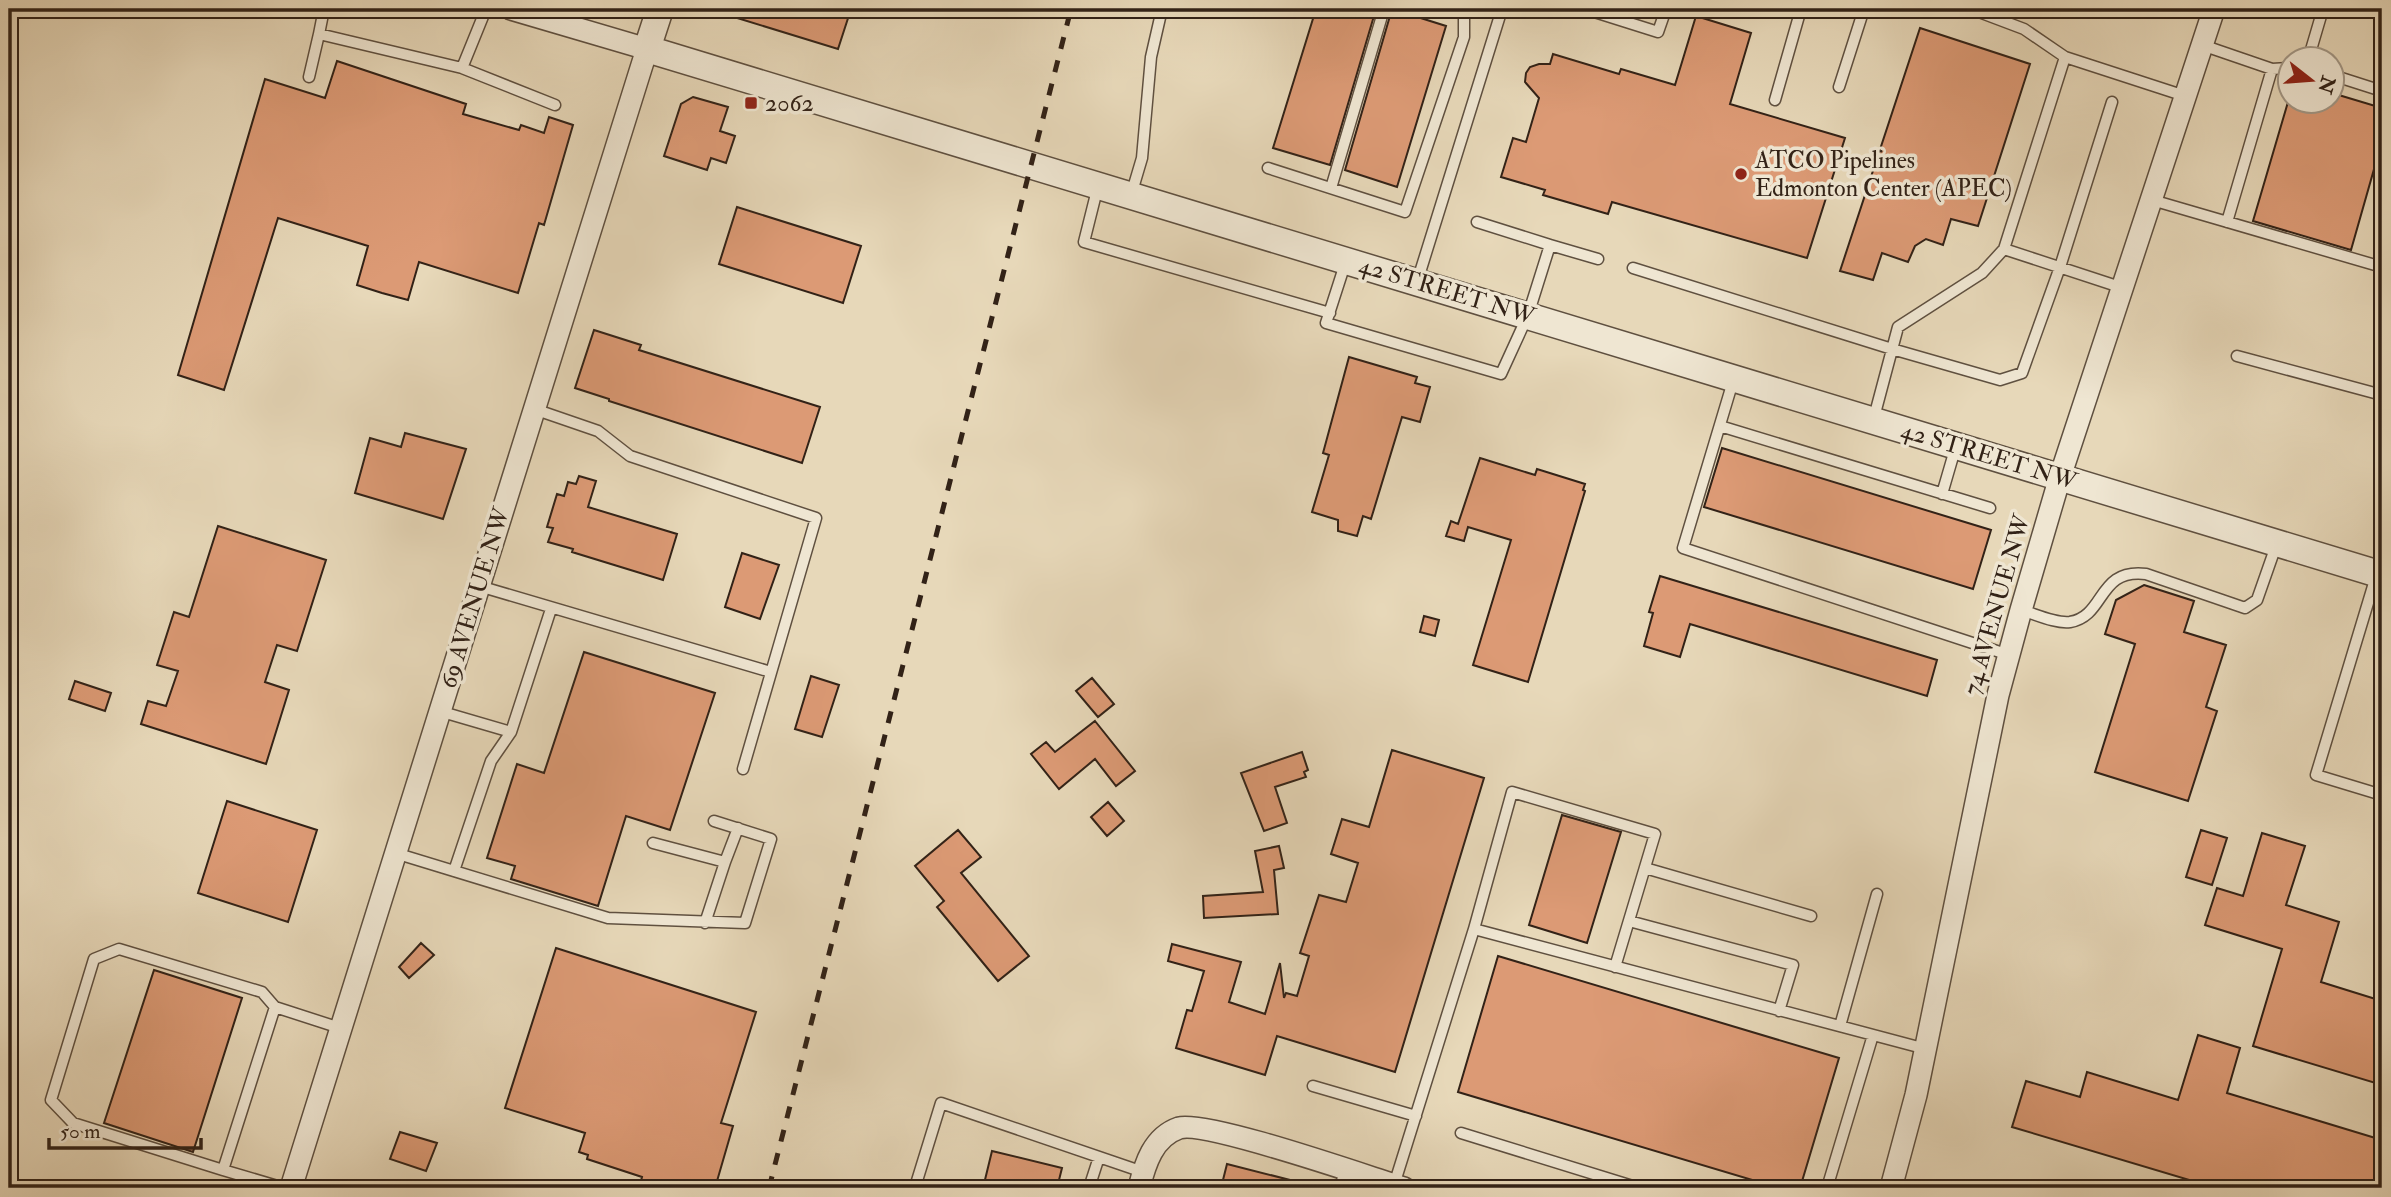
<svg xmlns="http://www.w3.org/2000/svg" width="2391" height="1197" viewBox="0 0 2391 1197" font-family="'IM FELL Double Pica',serif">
	<rect width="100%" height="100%" fill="#e7d8b9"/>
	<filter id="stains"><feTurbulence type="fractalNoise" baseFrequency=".00286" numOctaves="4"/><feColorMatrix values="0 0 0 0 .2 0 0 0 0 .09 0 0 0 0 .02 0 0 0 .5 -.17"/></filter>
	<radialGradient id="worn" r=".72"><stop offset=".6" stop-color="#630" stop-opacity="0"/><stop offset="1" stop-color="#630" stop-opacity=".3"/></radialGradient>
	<path fill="#dc9a75" stroke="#322217" stroke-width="2" d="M722,9H851L838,49L721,13Z
		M1316,9H1376L1330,165L1273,148Z
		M1392,9L1446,26L1397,187L1345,170Z
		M1696,16L1751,33L1730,104L1845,138L1807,258L1612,202L1608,214L1543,195L1545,190L1501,177L1513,138L1526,142L1539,98L1525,82L1526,73L1530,67L1539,64H1550L1553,54L1619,74L1621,69L1675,85Z
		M1920,28L2030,64L1978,226L1951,219L1943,245L1926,239L1915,246L1908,262L1882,253L1873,280L1840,271Z
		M337,61L466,104L463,114L519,130L521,125L544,133L549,117L573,125L544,225L539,223L518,293L419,262L408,300L382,293L357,285L368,246L278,218L224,390L178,375L265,79L325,98Z
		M2332,93L2382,108V141L2351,250L2253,221L2288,102H2332Z
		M693,97L728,107L720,131L735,136L726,163L711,158L707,170L664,156L681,104Z
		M737,207L861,246L843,303L719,264Z
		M594,330L641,345L639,350L820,407L802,463L609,401V399L575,388Z
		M1349,357L1417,377L1415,383L1430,387L1420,422L1402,417L1371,519L1363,516L1357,536L1338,531V520L1312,512L1329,455L1323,453Z
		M405,433L466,449L443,519L355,493L370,438L401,447Z
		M1722,448L1991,530L1973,589L1704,507Z
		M1480,458L1535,475L1537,469L1585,484L1583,490L1585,491L1528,682L1473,665L1511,540L1468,527L1464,541L1446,536L1451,521L1458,524Z
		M579,476L596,481L588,507L677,534L663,580L572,552L573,549L548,542L553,528L547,527L557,494L564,496L568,482L576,484Z
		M218,526L326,560L297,651L277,645L265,682L289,690L266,764L141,724L148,701L166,706L178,671L157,665L174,612L189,617Z
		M742,553L779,565L760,619L725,607Z
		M1660,576L1937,660L1927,696L1690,624L1680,657L1644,646L1653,613L1649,612Z
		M2144,585L2194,601L2184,632L2226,645L2206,707L2217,711L2188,801L2095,772L2135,644L2105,634L2116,600Z
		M1424,616L1439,620L1435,636L1420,632Z
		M584,652L715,693L670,830L626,816L598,906L511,879L515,866L487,858L517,764L544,773Z
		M811,676L839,685L822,737L795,729Z
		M1092,678L1114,704L1098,717L1076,691Z
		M75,681L111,693L105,711L69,699Z
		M1095,721L1135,771L1116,786L1095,759L1059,789L1031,754L1046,742L1055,752Z
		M1392,750L1484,778L1395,1072L1277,1036L1265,1075L1176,1048L1187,1010L1192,1011L1204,971L1168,961L1172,944L1241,962L1229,1002L1265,1014L1280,963L1284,998L1286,993L1297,996L1309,956L1300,953L1319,895L1346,902L1358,863L1331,854L1342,819L1369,827Z
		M1302,752L1308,770L1304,772L1306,777L1275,787L1287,823L1264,831L1241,773Z
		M227,801L317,830L288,922L198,893Z
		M1108,802L1124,821L1107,836L1091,817Z
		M1562,815L1621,832L1587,943L1529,925Z
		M958,830L981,857L961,873L1029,956L998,981L937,907L944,901L915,866Z
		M2201,830L2227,838L2212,885L2186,877Z
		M2262,833L2305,846L2286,905L2339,922L2321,982L2382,1001V1085L2253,1046L2282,949L2205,925L2217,888L2243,896Z
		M1279,846L1284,868L1274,870L1278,914L1204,918L1203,896L1263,892L1255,851Z
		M421,943L434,955L409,978L399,967Z
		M556,948L756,1012L721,1123L733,1126L715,1188H639L642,1177L587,1159L588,1155L579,1152L585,1133L505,1108Z
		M1498,956L1839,1058L1800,1188H1779L1458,1092Z
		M154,970L242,998L193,1152L104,1123Z
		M2198,1035L2240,1048L2227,1093L2382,1140V1188H2216L2012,1127L2026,1081L2080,1097L2087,1072L2178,1100Z
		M400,1132L437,1143L426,1171L390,1159Z
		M992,1151L1062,1168L1057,1188H983Z
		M1227,1164L1298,1182L1297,1188H1221Z"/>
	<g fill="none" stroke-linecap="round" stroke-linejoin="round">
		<defs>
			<path id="service" d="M324,9L319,34L462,68
				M486,9L462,68L555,105
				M1585,9L1658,32L1666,9
				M1971,9L2024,29L2065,57
				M2202,45L2272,69L2290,68
				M2308,60L2323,9
				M2332,75L2382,91
				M309,77L319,34
				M1839,87L1864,9
				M1775,100L1801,9
				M1268,168L1405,212L1464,37V9
				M1098,186L1084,242L1330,313
				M1331,188L1384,9
				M1131,195L1142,158L1151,57L1162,9
				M2152,200L2382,267
				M1477,222L1550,245
				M2227,222L2272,69
				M2004,249L2065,57L2185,96
				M1346,261L1326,323L1501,374L1528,315L1550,245L1598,259
				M1633,268L1892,349L2000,380L2022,373L2060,267L2112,102
				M1417,282L1502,9
				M2237,356L2382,395
				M1734,378L1683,548L2009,655
				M534,409L598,431L630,456L816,518L743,769
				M1873,421L1898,327L1982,273L2004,249L2123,288
				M1720,426L1990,508
				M1942,494L1956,446
				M2377,573L2316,775L2382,795
				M479,586L771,672
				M2021,610C2035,614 2056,624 2070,622C2106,616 2097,568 2146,574L2245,608L2257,600L2277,543
				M439,711L511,732
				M653,843L725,862L705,923
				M395,853L608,918L745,923L771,839L714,821
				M725,862L738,828
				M1645,868L1811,916
				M454,871L491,761L511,732L551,609
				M1629,921L1793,965L1779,1011
				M1615,967L1655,834L1512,792L1474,929L1926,1049
				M1840,1026L1877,894
				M1313,1086L1416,1116
				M1461,1133L1639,1188
				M223,1170L73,1123L51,1100L94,959L119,949L262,992L275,1007
				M916,1184L941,1103L1143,1172
				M1394,1185L1474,929
				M284,1188L223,1170L275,1007L340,1028
				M1089,1188L1099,1157
				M1340,1188L1345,1170
				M1827,1188L1873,1035"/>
			<path id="minor" d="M291,1188L647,49L511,9
				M1139,1188C1145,1164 1153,1137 1179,1128C1206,1120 1368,1177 1404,1188
				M1891,1188L1916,1095L1998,695L2021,610L2060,477L2214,9"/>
			<path id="tertiary" d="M660,9L647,49L2382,575"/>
		</defs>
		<use href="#service" stroke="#5f5040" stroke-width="13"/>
		<use href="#minor" stroke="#5f5040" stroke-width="24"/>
		<use href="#tertiary" stroke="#5f5040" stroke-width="29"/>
		<use href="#service" stroke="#efe6d2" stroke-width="10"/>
		<use href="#minor" stroke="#efe6d2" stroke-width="21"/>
		<use href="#tertiary" stroke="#efe6d2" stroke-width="26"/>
		<path stroke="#322217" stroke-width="5" stroke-dasharray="12 12" stroke-linecap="butt" d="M769,1188L1071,9"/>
	</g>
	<g fill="#8f2418" stroke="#efe6d2" stroke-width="2.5">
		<rect x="744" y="96" width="14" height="14" rx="3.5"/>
		<circle cx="1741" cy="174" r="7"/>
	</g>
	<g text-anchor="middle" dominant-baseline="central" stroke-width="7" stroke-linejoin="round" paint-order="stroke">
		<g font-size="24" fill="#322217" stroke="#efe6d2" text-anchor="start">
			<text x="765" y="103">2062</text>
			<text x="1755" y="160">ATCO Pipelines<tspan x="1755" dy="28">Edmonton Center (APEC)</tspan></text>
		</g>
		<g font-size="24" fill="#322217" stroke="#efe6d2">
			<text transform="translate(1447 291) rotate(17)">42 STREET NW</text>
			<text transform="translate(1989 456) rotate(17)">42 STREET NW</text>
			<text transform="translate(475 598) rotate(-73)">69 AVENUE NW</text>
			<text transform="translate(1997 605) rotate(-74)">74 AVENUE NW</text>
		</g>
	</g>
	<rect width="2391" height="1197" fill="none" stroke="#e7d8b9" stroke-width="35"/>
	<rect x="10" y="10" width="2370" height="1176" fill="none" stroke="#322217" stroke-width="3.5"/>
	<rect x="18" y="18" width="2356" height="1162" fill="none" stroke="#322217" stroke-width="2"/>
	<g transform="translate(2311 80) rotate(107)"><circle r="33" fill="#efe6d2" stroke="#a39887" stroke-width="2"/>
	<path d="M0-5L12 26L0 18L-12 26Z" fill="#8f2418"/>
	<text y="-10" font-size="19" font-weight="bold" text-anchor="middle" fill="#322217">N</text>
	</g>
	<path d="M49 1138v10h152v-10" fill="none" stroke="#322217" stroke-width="3.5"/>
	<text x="60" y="1138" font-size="21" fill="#322217" stroke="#efe6d2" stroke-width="5" paint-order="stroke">50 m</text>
	<rect width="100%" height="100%" filter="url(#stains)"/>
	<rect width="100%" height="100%" fill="url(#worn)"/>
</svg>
